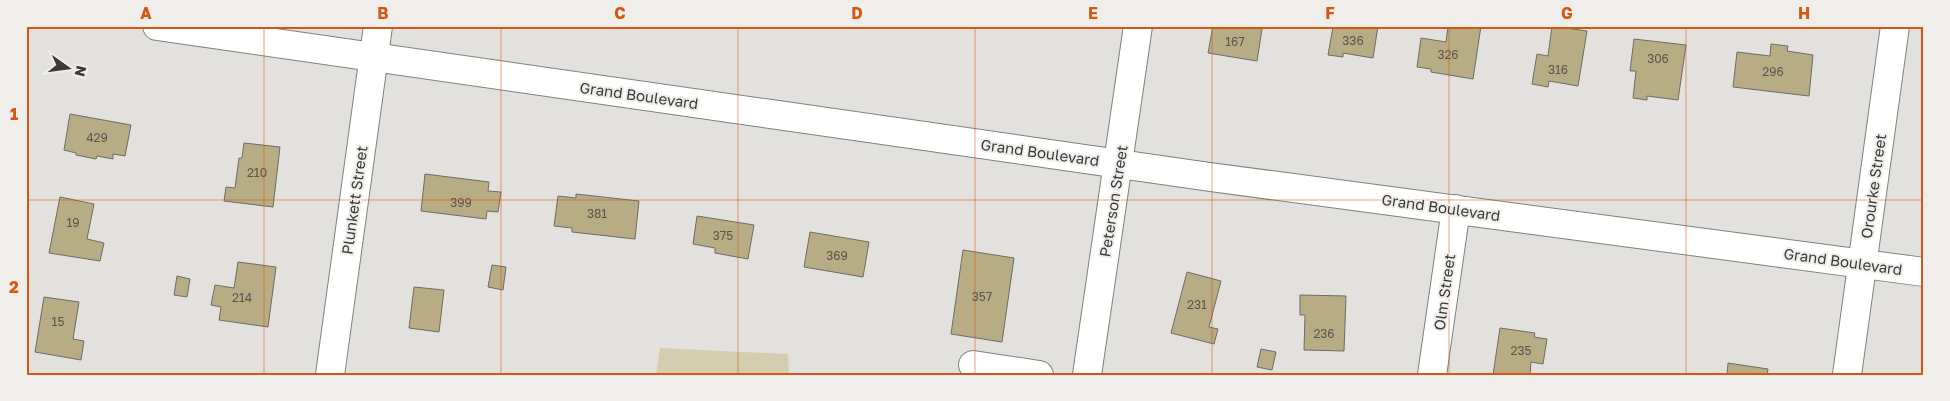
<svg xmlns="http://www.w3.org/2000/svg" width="1950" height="401" viewBox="0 0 1950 401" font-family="'Golos Text',sans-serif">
	<rect width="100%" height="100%" fill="#e2e1dd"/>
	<path fill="#d5cdb0" d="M660,348L788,354L789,375H656Z"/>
	<path fill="#b7ac84" stroke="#6d6c68" d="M1213,26H1244L1262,29L1257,61L1208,53Z
		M1378,26L1373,58L1343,53V57L1328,55L1333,27L1328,26Z
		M1448,26H1481L1473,79L1431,72V69L1417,67L1421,38L1446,42Z
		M1552,26L1587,31L1578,86L1549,81L1548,87L1532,84L1537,54L1548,56Z
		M1634,39L1686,45L1678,100L1647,96V100L1633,98L1636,71H1630Z
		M1771,44L1788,46L1787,51L1813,55L1809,96L1733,87L1737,52L1770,56Z
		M70,114L131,125L125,156L113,154V159L97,156L96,159L76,155V153L64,150Z
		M244,143L280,147L273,207L224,201L226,187L235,188L239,158H242Z
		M425,174L489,182L488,191L501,192L498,212L487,211L486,219L421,211Z
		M576,194L639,201L635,239L572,232V228L554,226L558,196L576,198Z
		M60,197L94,204L87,239L104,243L100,261L49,253Z
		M697,216L754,225L748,259L715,253V248L693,244Z
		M810,232L869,242L863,277L804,267Z
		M963,250L1014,258L1002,342L951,334Z
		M238,262L276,267L268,327L219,320L221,307L211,305L215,285L234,288Z
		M492,265L506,267L503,290L488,287Z
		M1187,272L1221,281L1209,327L1218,329L1214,344L1171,333Z
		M177,276L190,279L187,297L174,295Z
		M414,287L444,290L439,332L409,328Z
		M1300,295L1346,296L1344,351L1304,350L1305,315H1300Z
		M44,297L79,302L73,339L84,341L81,360L35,352Z
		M1500,328L1535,333L1534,337L1547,339L1543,364L1531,362L1530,375H1493Z
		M1261,349L1276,352L1272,370L1257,367Z
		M1728,363L1768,369L1767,375H1727Z"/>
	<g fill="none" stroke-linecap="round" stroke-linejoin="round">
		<defs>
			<path id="minor" d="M157,26L1210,177L1924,272
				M973,365L1039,375
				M330,375L378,26
				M1087,375L1138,26
				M1432,375L1456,209
				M1847,375L1895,26"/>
		</defs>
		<use href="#minor" stroke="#81807c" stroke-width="30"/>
		<use href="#minor" stroke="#fff" stroke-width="28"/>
	</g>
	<path fill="none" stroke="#d75610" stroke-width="1" stroke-opacity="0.55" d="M264,26V375M501,26V375M738,26V375M975,26V375M1212,26V375M1449,26V375M1686,26V375M26,200H1924"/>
	<g text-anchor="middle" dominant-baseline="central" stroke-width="4" stroke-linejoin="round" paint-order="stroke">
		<g font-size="12" fill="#5a564c">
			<text x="1353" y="40">336</text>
			<text x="1235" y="41">167</text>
			<text x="1448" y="54">326</text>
			<text x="1658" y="58">306</text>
			<text x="1558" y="69">316</text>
			<text x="1773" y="71">296</text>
			<text x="97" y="137">429</text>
			<text x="257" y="172">210</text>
			<text x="461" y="202">399</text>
			<text x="597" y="213">381</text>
			<text x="73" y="222">19</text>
			<text x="723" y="235">375</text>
			<text x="837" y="255">369</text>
			<text x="982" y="296">357</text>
			<text x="242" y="297">214</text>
			<text x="1197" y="304">231</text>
			<text x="58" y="321">15</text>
			<text x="1324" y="333">236</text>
			<text x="1521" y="350">235</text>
		</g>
		<g font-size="15" fill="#3b3a39" stroke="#efeeea">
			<text transform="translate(639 95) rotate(8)">Grand Boulevard</text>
			<text transform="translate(1040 152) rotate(8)">Grand Boulevard</text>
			<text transform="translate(1873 186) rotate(-82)">Orourke Street</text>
			<text transform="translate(354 200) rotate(-82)">Plunkett Street</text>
			<text transform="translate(1113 201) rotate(-81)">Peterson Street</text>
			<text transform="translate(1441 207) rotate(8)">Grand Boulevard</text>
			<text transform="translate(1843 261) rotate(8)">Grand Boulevard</text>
			<text transform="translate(1444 292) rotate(-82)">Olm Street</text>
		</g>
	</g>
	<rect width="1950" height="401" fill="none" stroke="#efeeea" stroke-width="55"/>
	<g transform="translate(68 68) rotate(104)" stroke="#efeeea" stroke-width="4" paint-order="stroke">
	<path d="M0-4L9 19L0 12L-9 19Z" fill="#3b3a39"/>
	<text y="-8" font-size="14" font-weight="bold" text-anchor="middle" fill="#3b3a39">N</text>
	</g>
	<rect x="28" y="28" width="1894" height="346" fill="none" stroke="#d75610" stroke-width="2"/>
	<g font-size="16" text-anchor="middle" font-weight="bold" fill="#d75610">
		<text x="146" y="19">A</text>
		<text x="383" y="19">B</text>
		<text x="620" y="19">C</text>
		<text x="857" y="19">D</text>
		<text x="1093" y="19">E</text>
		<text x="1330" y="19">F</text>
		<text x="1567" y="19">G</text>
		<text x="1804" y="19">H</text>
		<text x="14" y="120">1</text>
		<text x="14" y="293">2</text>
	</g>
</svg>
